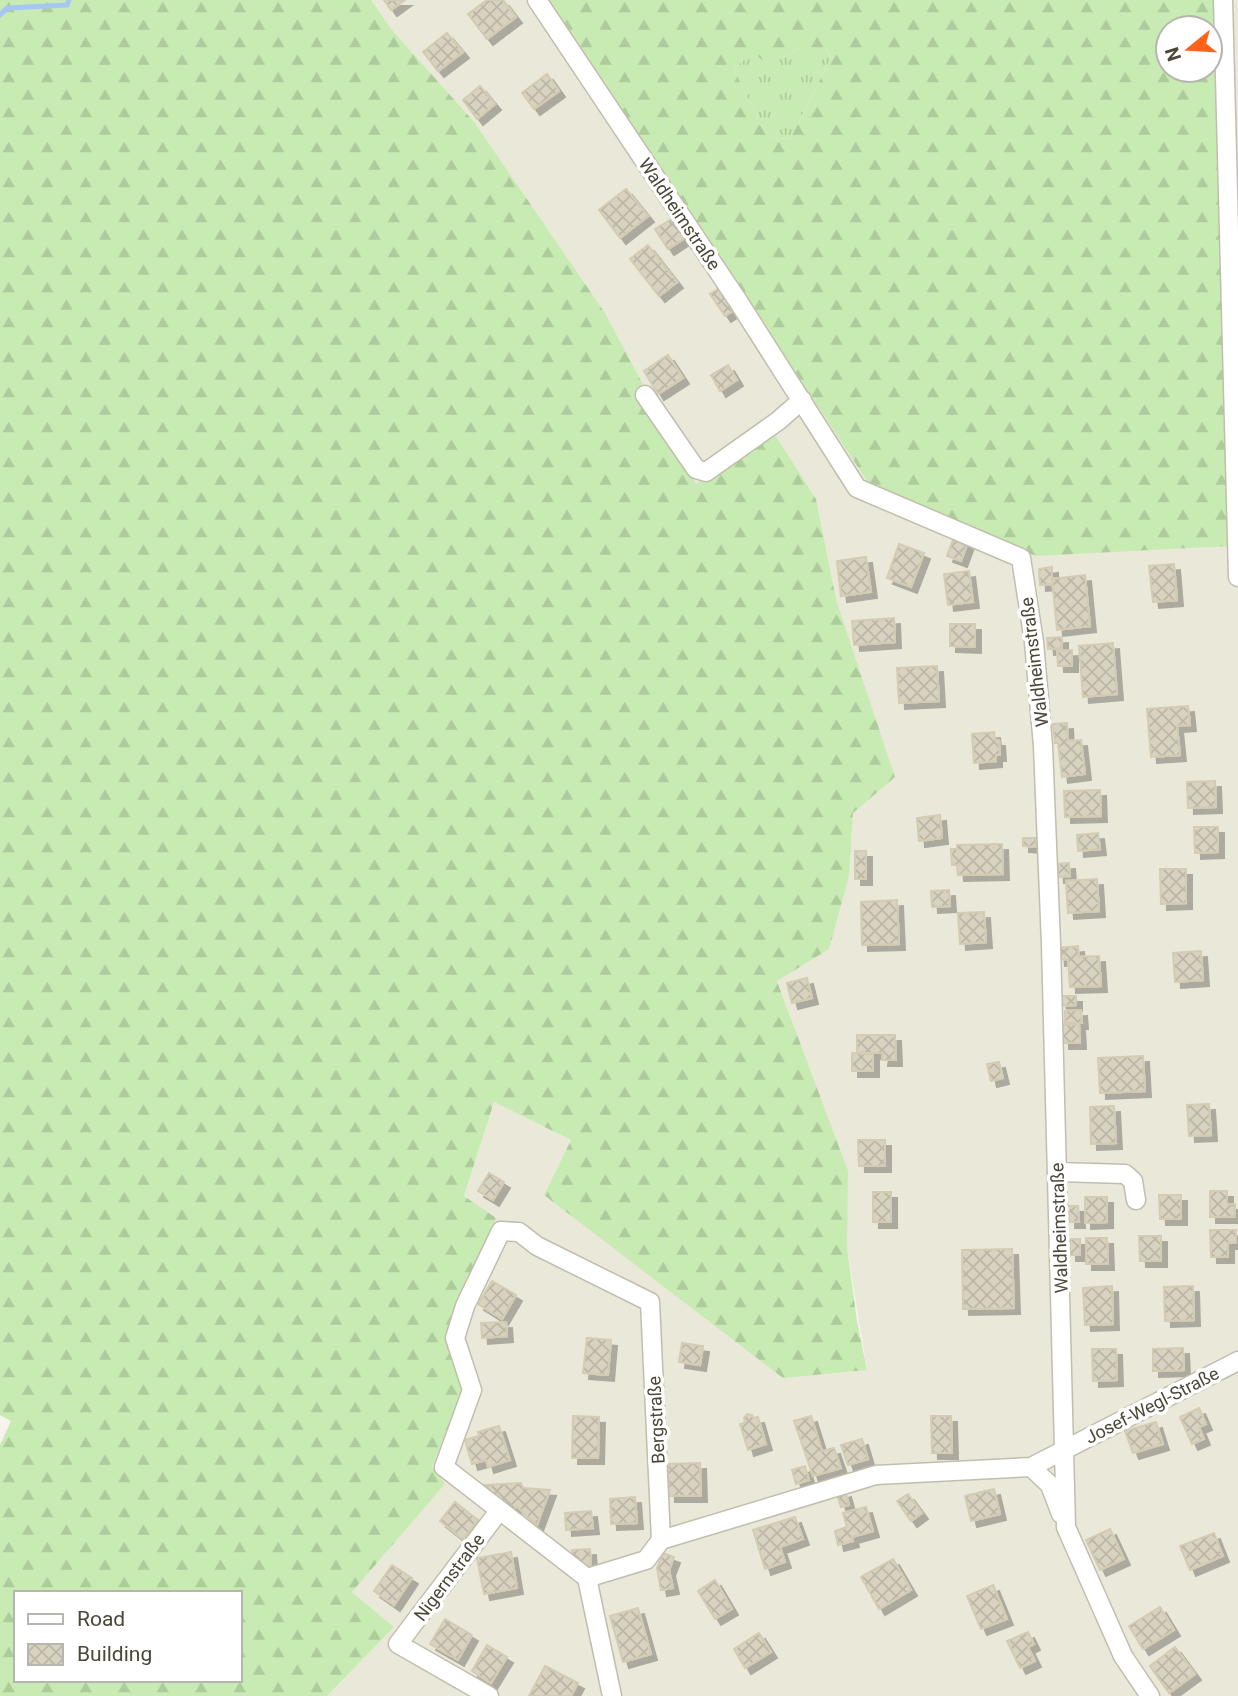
<svg xmlns="http://www.w3.org/2000/svg" width="1238" height="1696" viewBox="0 0 1238 1696" font-family="Roboto,sans-serif">
	<defs>
		<pattern id="grass-tufts" width="24" height="20" patternUnits="userSpaceOnUse" patternTransform="scale(1.75)"><rect width="24" height="20" fill="#c8ebb3"/><path d="M3 7l-1-3M5 7V3M7 7l1-3M15 17l-1-3M17 17v-4M19 17l1-3" fill="none" stroke="#adcb9b"/></pattern>
		<pattern id="forest-firs" width="22" height="20" patternUnits="userSpaceOnUse" patternTransform="scale(1.75)"><rect width="22" height="20" fill="#c8ebb3"/><path d="M5 1l3.5 6h-7zM16 11l3.5 6h-7z" fill="#adcb9b"/></pattern>
		<pattern id="building-cross-hatch" width="8" height="8" patternUnits="userSpaceOnUse" patternTransform="scale(1.75)"><rect width="8" height="8" fill="#d8d3c0"/><path d="M0 0l8 8M0 8l8-8" fill="none" stroke="#bbb6a6"/></pattern>
		<filter id="shadow"><feDropShadow dx="6" dy="6" stdDeviation="0" flood-color="#0004"/></filter>
	</defs>
	<rect width="100%" height="100%" fill="#f6f4eb"/>
	<path fill="#eae8d9" d="M371,0H549L867,481L1229,546L1213,0H1238V1696H327L394,1627L352,1592L444,1485L432,1467L462,1391L447,1332L466,1291L464,1196L494,1102L571,1140L544,1195L867,1370L847,1247V1171L777,980L829,949L849,877L853,812L895,777L836,599L816,499L774,433L696,485L605,313L475,123L392,30Z"/>
	<path fill="url(#grass-tufts)" d="M800,48H826L831,58L790,139L771,138L759,122L734,69L753,51L785,57Z"/>
	<path fill="url(#forest-firs)" fill-rule="evenodd" d="M0,0H371L392,30L475,123L605,313L696,484L774,433L816,499L836,599L895,777L853,813L849,877L829,949L777,981L848,1171L847,1247L857,1321L867,1370L783,1378L544,1195L571,1140L494,1102L464,1196L496,1218L447,1332L462,1391L432,1467L445,1484L352,1592L394,1627L327,1696H0V1445L11,1421L0,1415ZM16,1593H240V1680H16Z
		M549,0H1213L1229,546L1035,556L867,481ZM1168,28H1210V70H1168ZM800,48L809,54L826,48L831,58L790,139L771,138L759,122L734,69L753,52L762,60L785,57Z"/>
	<g fill="none" stroke-linecap="round" stroke-linejoin="round">
		<path stroke="#a6c7f4" stroke-width="5" d="M0,15L7,8L67,5L69,0"/>
	</g>
	<path fill="url(#building-cross-hatch)" stroke="#d4ccb2" stroke-width="2" filter="url(#shadow)" d="M384,0H405L391,10Z
		M487,0H503L516,17L487,39L468,14Z
		M447,33L463,52L438,71L423,52Z
		M547,74L559,91L534,109L522,93Z
		M480,86L495,104L477,119L463,100Z
		M626,189L648,216L620,238L599,210Z
		M675,217L688,236L668,249L655,229Z
		M648,245L677,282L659,296L630,259Z
		M721,287L736,309L725,316L710,294Z
		M668,355L683,378L658,394L644,371Z
		M728,365L737,380L720,391L711,375Z
		M954,537L968,542L961,561L947,556Z
		M899,544L924,553L911,587L887,578Z
		M866,557L871,592L841,596L837,561Z
		M1174,564L1177,600L1153,602L1149,566Z
		M1052,567V584L1040,585L1039,569Z
		M969,571L973,602L948,605L944,574Z
		M1085,575L1090,626L1057,630L1052,579Z
		M894,618L895,642L854,645L852,621Z
		M950,624H975V647L950,646Z
		M1062,637V648L1048,649L1047,638Z
		M1113,643L1117,694L1083,697L1079,646Z
		M1072,650V666H1058L1057,651Z
		M937,666L939,701L899,703L897,668Z
		M1188,706L1190,725L1177,726L1180,755L1151,757L1147,709Z
		M1067,723L1068,741L1081,740L1085,774L1062,777L1058,743H1055L1053,724Z
		M994,732L995,740H999L1000,755H996V761L974,763L972,734Z
		M1215,781L1216,807L1188,808L1187,782Z
		M1100,790L1101,816L1065,817L1064,791Z
		M940,815L942,838L919,841L917,818Z
		M1194,827H1218V852L1195,853Z
		M1098,833L1100,849L1078,851L1077,835Z
		M1023,838H1036V847L1023,846Z
		M1002,844L1003,874L958,875L957,865H952L951,849H957V845Z
		M855,851H866V879H855Z
		M1069,863L1070,876L1058,877L1057,864Z
		M1160,869H1186V903L1161,904Z
		M1097,879L1099,911L1068,913L1066,881Z
		M949,890L950,906L932,907L931,891Z
		M897,900L899,944L862,945L861,902Z
		M984,912L986,942L960,944L958,913Z
		M1078,946L1079,957L1099,956L1101,986L1070,987L1068,959L1059,960L1058,948Z
		M1201,951L1203,980L1175,982L1173,953Z
		M807,978L812,998L792,1003L787,983Z
		M1060,996H1076V1005L1061,1006Z
		M1081,1010L1082,1023H1065V1011Z
		M1079,1024L1080,1043H1063V1025Z
		M857,1035H895L896,1060H882L883,1053H857Z
		M852,1053L873,1054V1071H852Z
		M1143,1056L1145,1091L1100,1093L1098,1058Z
		M999,1062L1003,1078L991,1081L987,1064Z
		M1209,1104L1211,1135L1189,1136L1187,1105Z
		M1114,1106L1116,1143L1091,1144L1090,1107Z
		M858,1140H885V1166H859Z
		M489,1173L504,1182L493,1200L478,1191Z
		M1210,1191H1227V1204H1235V1217H1210Z
		M873,1192H891V1222H873Z
		M1159,1195H1181V1219H1160Z
		M1085,1197H1107V1222L1085,1223Z
		M1069,1206H1078L1079,1222H1069Z
		M1210,1230H1236V1243H1228V1257H1211Z
		M1139,1236H1161V1261H1140Z
		M1086,1238H1107L1108,1264H1086Z
		M1070,1239H1080V1255H1070Z
		M1012,1249L1014,1308L963,1309L962,1250Z
		M492,1281L516,1295L502,1319L478,1304Z
		M1112,1286L1113,1324L1085,1325L1083,1288Z
		M1193,1286L1194,1320L1165,1321L1164,1287Z
		M506,1322L507,1336L482,1338L481,1323Z
		M587,1338L611,1340L608,1375L583,1373Z
		M682,1343L703,1346L700,1365L679,1362Z
		M1183,1348L1184,1370L1153,1371V1349Z
		M1092,1349H1116L1117,1380L1093,1381Z
		M1199,1408L1206,1424L1199,1427L1204,1439L1192,1444L1180,1417Z
		M747,1414L752,1415L753,1418L758,1417L766,1444L748,1450L740,1424L745,1423L744,1418Z
		M573,1416L599,1417L598,1458H572Z
		M811,1416L822,1451L834,1448L841,1468L813,1476L794,1421Z
		M931,1416H951L952,1453H932Z
		M1156,1422L1163,1444L1133,1453L1125,1431Z
		M499,1426L510,1460L488,1467L486,1460L472,1464L465,1440L479,1436L478,1432Z
		M862,1439L868,1459L848,1465L841,1445Z
		M700,1463L701,1496H669L668,1464Z
		M805,1466L809,1480L796,1484L792,1470Z
		M521,1483L523,1488L550,1490L537,1525L516,1506L514,1511L484,1485Z
		M994,1489L1000,1514L971,1521L965,1496Z
		M845,1491L849,1505L841,1507L837,1494Z
		M908,1494L922,1513L911,1521L897,1501Z
		M635,1497L637,1523L611,1524L610,1499Z
		M455,1502L478,1520L463,1539L440,1521Z
		M866,1507L873,1531L852,1537L853,1541L838,1545L835,1531L847,1527L843,1513Z
		M591,1511L593,1528L566,1530L565,1513Z
		M795,1517L803,1539L780,1547L785,1562L765,1569L753,1530Z
		M1110,1529L1124,1559L1100,1570L1086,1540Z
		M1214,1533L1223,1556L1190,1570L1180,1546Z
		M590,1549L591,1565L581,1567L573,1560L572,1550Z
		M511,1552L517,1588L484,1594L477,1558Z
		M663,1553L674,1557L669,1570L673,1588L661,1590L657,1568Z
		M893,1559L911,1590L879,1609L861,1577Z
		M392,1565L412,1578L394,1605L374,1591Z
		M715,1580L732,1609L715,1619L698,1591Z
		M993,1585L1007,1619L981,1629L967,1596Z
		M1160,1607L1174,1630L1143,1649L1129,1626Z
		M638,1608L651,1654L623,1662L610,1616Z
		M445,1619L472,1635L458,1660L430,1644Z
		M1028,1632L1034,1644L1028,1647L1035,1661L1020,1668L1007,1641Z
		M759,1633L771,1652L745,1668L734,1649Z
		M487,1645L507,1657L491,1683L472,1671Z
		M1175,1647L1195,1674L1169,1693L1150,1666Z
		M545,1666L578,1683L571,1696H529Z"/>
	<g fill="none" stroke-linecap="round" stroke-linejoin="round">
		<defs>
			<path id="minor" d="M537,0L738,301L857,488L1021,558L1034,642L1043,746L1051,944L1066,1527L1123,1656L1150,1696
				M1223,0L1238,577
				M645,395L696,469L706,472L778,421L802,400
				M1058,1172L1125,1174L1133,1181L1136,1200
				M1031,1467L1050,1485L1061,1514
				M587,1578L646,1560L661,1540
				M489,1696L398,1644L499,1511
				M612,1696L587,1578L444,1467L472,1390L455,1338L465,1306L501,1231L519,1232L537,1246L650,1302L661,1540L876,1475L1031,1467L1238,1361"/>
		</defs>
		<use href="#minor" stroke="#c2bead" stroke-width="21"/>
		<use href="#minor" stroke="#fff" stroke-width="18"/>
	</g>
	<g text-anchor="middle" dominant-baseline="central" stroke-width="7" stroke-linejoin="round" paint-order="stroke">
		<g font-size="18" fill="#4b4738" stroke="#fff">
			<text transform="translate(680 214) rotate(56)">Waldheimstraße</text>
			<text transform="translate(1034 662) rotate(-97)">Waldheimstraße</text>
			<text transform="translate(1059 1228) rotate(-92)">Waldheimstraße</text>
			<text transform="translate(1152 1405) rotate(-27)">Josef-Wegl-Straße</text>
			<text transform="translate(656 1420) rotate(-93)">Bergstraße</text>
			<text transform="translate(449 1577) rotate(-53)">Nigernstraße</text>
		</g>
	</g>
	<rect x="14" y="1591" width="228" height="91" fill="#ffffff" stroke="#b7b5af" stroke-width="2"/>
	<rect x="28" y="1614" width="35" height="10" fill="#ffffff" stroke="#b7b5af" stroke-width="2"/>
	<text x="77" y="1626" font-size="21" fill="#4b4738">Road</text>
	<rect x="28" y="1644" width="35" height="21" fill="url(#building-cross-hatch)" stroke="#b7b5af" stroke-width="2"/>
	<text x="77" y="1661" font-size="21" fill="#4b4738">Building</text>
	<g transform="translate(1189 49) rotate(252)"><circle r="33" fill="#ffffff" stroke="#b7b5af" stroke-width="2"/>
	<path d="M0-5L12 26L0 18L-12 26Z" fill="#ff6219"/>
	<text y="-10" font-size="19" font-weight="bold" text-anchor="middle" fill="#4b4738">N</text>
	</g>
</svg>
